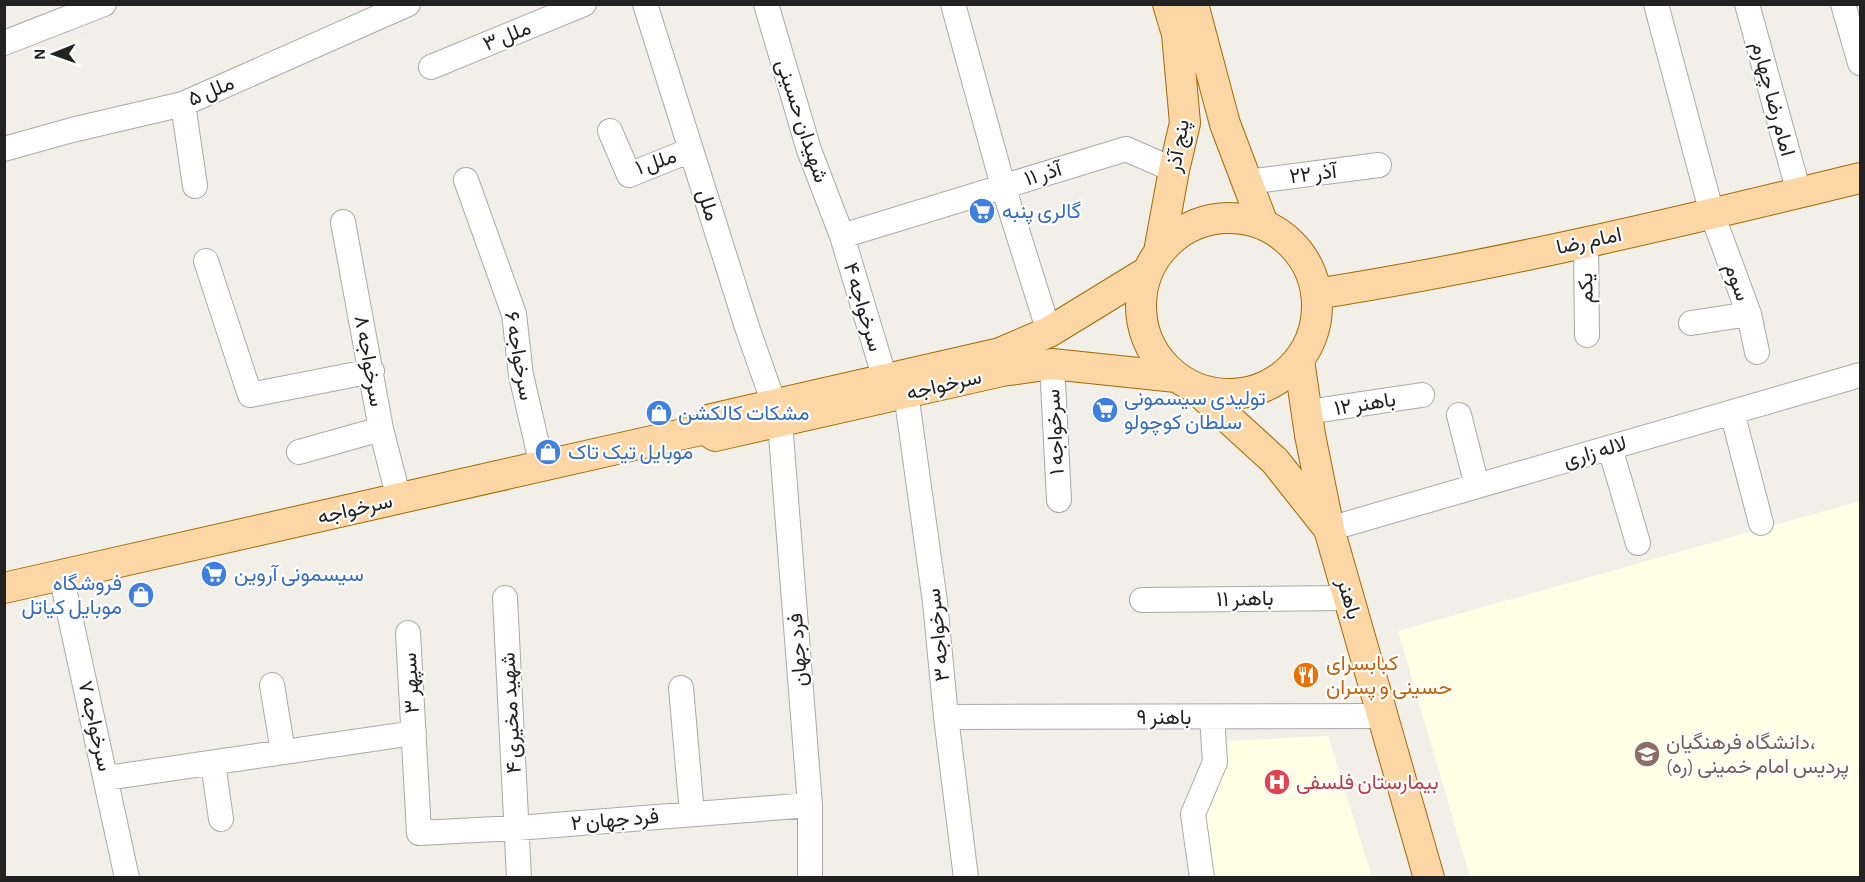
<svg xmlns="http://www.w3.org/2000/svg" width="1865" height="882" viewBox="0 0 1865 882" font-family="'Alegreya Sans',Vazirmatn,sans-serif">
	<rect width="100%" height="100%" fill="#f2efe9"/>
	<path fill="#ffffe5" d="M1860,501V877H1470L1398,631Z
		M1328,736L1372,877H1216L1200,822L1226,741Z"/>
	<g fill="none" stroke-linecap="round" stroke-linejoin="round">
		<defs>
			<path id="minor" d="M645,4L747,327L774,404
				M766,4L809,150L842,236L885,379
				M953,4L1003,186L1049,332
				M1656,4L1712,214L1749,314L1757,352
				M1747,4L1799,193
				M1843,4L1860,63
				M4,43L104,4
				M431,67L584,4
				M183,104L195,186
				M610,131L629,175L691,150
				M4,149L72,130L183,104L408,4
				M466,180L514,314L521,375L542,466
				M1247,182L1379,165
				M343,222L381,429L399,499
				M842,236L1126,149L1174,170
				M1586,242L1587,335
				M206,261L250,395L372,371
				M1691,323L1749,314
				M1052,364L1059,500
				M906,393L935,602L946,717L966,878
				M1307,412L1422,395
				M1732,412L1761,523
				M1459,415L1477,486
				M780,422L810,805V878
				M1610,448L1638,543
				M299,452L381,429
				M1329,529L1860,375
				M61,575L127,878
				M505,598L519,878
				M1142,600L1349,598
				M408,633L419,833L517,828L810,805
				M272,685L283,752
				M681,688L692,814
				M946,717L1383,716
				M213,763L221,819
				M107,778L414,733
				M1202,878L1193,814L1215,762L1212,717"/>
			<path id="major" d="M1193,4L1225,124L1263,224
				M1141 306a88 88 0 1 1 176 0a88 88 0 1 1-176 0Z
				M1159,252L1174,170L1185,123L1177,34L1168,4
				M1147,272L1049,332L1000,353L711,419L705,429L715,436L1002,371L1052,364L1176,377
				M1316,294C1500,265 1680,222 1860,178
				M1195,388L1275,461L1329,529L1310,435L1299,360
				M1329,529L1429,878
				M4,588L705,429"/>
		</defs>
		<use href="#minor" stroke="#a9a9a9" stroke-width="26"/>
		<use href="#major" stroke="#a06b00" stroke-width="32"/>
		<use href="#minor" stroke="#fff" stroke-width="24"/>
		<use href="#major" stroke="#fcd6a4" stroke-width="30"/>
	</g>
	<defs>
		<symbol id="supermarket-disc" viewBox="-11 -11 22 22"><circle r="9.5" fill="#3f7fe0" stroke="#fff"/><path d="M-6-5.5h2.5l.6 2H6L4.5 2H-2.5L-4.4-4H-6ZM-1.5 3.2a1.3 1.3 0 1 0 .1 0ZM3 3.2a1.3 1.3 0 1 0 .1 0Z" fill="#fff"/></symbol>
		<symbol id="shop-disc" viewBox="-11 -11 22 22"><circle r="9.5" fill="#3f7fe0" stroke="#fff"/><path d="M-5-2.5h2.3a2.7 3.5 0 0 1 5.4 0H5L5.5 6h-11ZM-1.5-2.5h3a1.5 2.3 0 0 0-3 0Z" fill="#fff"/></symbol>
		<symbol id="restaurant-disc" viewBox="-11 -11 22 22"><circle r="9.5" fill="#e8710a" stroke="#fff"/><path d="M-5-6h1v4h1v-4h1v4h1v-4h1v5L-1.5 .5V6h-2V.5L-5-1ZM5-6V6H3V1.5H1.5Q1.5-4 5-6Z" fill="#fff"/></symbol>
		<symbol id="university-disc" viewBox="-11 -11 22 22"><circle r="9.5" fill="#8d6e63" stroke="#fff"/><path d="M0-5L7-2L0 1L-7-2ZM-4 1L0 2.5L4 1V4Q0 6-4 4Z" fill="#fff"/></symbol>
		<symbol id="hospital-disc" viewBox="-11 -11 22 22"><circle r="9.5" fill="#e0444e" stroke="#fff"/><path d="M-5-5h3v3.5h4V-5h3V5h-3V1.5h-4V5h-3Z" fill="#fff"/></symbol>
	</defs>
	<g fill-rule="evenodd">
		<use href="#supermarket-disc" x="967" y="196" width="30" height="30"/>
		<use href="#supermarket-disc" x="1090" y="395" width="30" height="30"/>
		<use href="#shop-disc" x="644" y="398" width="30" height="30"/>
		<use href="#shop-disc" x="533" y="437" width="30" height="30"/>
		<use href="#supermarket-disc" x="199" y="559" width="30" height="30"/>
		<use href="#shop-disc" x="126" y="580" width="30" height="30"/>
		<use href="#restaurant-disc" x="1291" y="660" width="30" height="30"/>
		<use href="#university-disc" x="1632" y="739" width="30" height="30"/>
		<use href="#hospital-disc" x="1262" y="767" width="30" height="30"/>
	</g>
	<g text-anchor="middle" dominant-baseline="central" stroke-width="4.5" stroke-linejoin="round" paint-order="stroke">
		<g font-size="21" fill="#222" stroke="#fff">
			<text transform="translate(507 36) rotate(-22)">ملل ۳</text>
			<text transform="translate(211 91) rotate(-23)">ملل ۵</text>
			<text transform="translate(1773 99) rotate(75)">امام رضا چهارم</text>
			<text transform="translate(802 121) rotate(72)">شهیدان حسینی</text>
			<text transform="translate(1178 146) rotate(-80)">پنج آذر</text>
			<text transform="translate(656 162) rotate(-19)">ملل ۱</text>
			<text transform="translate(1043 174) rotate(-17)">آذر ۱۱</text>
			<text transform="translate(1313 174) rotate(-7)">۲۲ آذر</text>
			<text transform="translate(708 205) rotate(72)">ملل</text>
			<text transform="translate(1589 241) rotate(-12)">امام رضا</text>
			<text transform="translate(1737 282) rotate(70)">سوم</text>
			<text transform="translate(1586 288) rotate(-91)">یکم</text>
			<text transform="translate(863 307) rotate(73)">سرخواجه ۴</text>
			<text transform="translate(519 356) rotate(80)">سرخواجه ۶</text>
			<text transform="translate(369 361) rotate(80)">۸ سرخواجه</text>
			<text transform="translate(944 385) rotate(-13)">سرخواجه</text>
			<text transform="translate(1365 404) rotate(-9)">۱۲ باهنر</text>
			<text transform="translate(1055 432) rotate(-93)">سرخواجه ۱</text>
			<text transform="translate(1595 452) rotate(-16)">لاله زاری</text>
			<text transform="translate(355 509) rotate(-13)">سرخواجه</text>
			<text transform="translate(1245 599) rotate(-1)">باهنر ۱۱</text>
			<text transform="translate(1349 599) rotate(74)">باهنر</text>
			<text transform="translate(938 635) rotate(-96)">سرخواجه ۳</text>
			<text transform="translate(798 650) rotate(-94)">فرد جهان</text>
			<text transform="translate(411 683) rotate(-93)">۳ سپهر</text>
			<text transform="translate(511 713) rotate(-93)">۴ شهید مخیری</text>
			<text x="1164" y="717">۹ باهنر</text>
			<text transform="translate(95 726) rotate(77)">سرخواجه ۷</text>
			<text transform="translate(615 820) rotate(-5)">۲ فرد جهان</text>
		</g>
		<g font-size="21" fill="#366cbe" stroke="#fff" text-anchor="start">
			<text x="1002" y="211">گالری پنبه</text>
			<text x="1124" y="398">تولیدی سیسمونی<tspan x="1124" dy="24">سلطان کوچولو</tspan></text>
			<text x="678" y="413">مشکات کالکشن</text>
			<text x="568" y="452">موبایل تیک تاک</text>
			<text x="234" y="574">سیسمونی آروین</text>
			<text x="122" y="583" text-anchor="end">فروشگاه<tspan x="122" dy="24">موبایل کیاتل</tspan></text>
		</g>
		<g font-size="21" fill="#c56008" stroke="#fff" text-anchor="start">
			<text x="1326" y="663">کبابسرای<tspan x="1326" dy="24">حسینی و پسران</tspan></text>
		</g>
		<g font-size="21" fill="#785e54" stroke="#fff" text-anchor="start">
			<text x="1666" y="742">دانشگاه فرهنگیان،<tspan x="1666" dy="24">پردیس امام خمینی (ره)</tspan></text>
		</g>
		<g font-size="21" fill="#be3a42" stroke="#fff" text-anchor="start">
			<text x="1296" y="782">بیمارستان فلسفی</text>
		</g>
	</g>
	<rect width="1865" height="882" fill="none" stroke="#222222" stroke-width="12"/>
	<g transform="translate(54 54) rotate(269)" stroke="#ffffff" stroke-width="4.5" paint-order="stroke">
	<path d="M0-4.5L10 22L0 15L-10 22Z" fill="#222222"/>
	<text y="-9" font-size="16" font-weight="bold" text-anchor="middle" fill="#222222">N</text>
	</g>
</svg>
